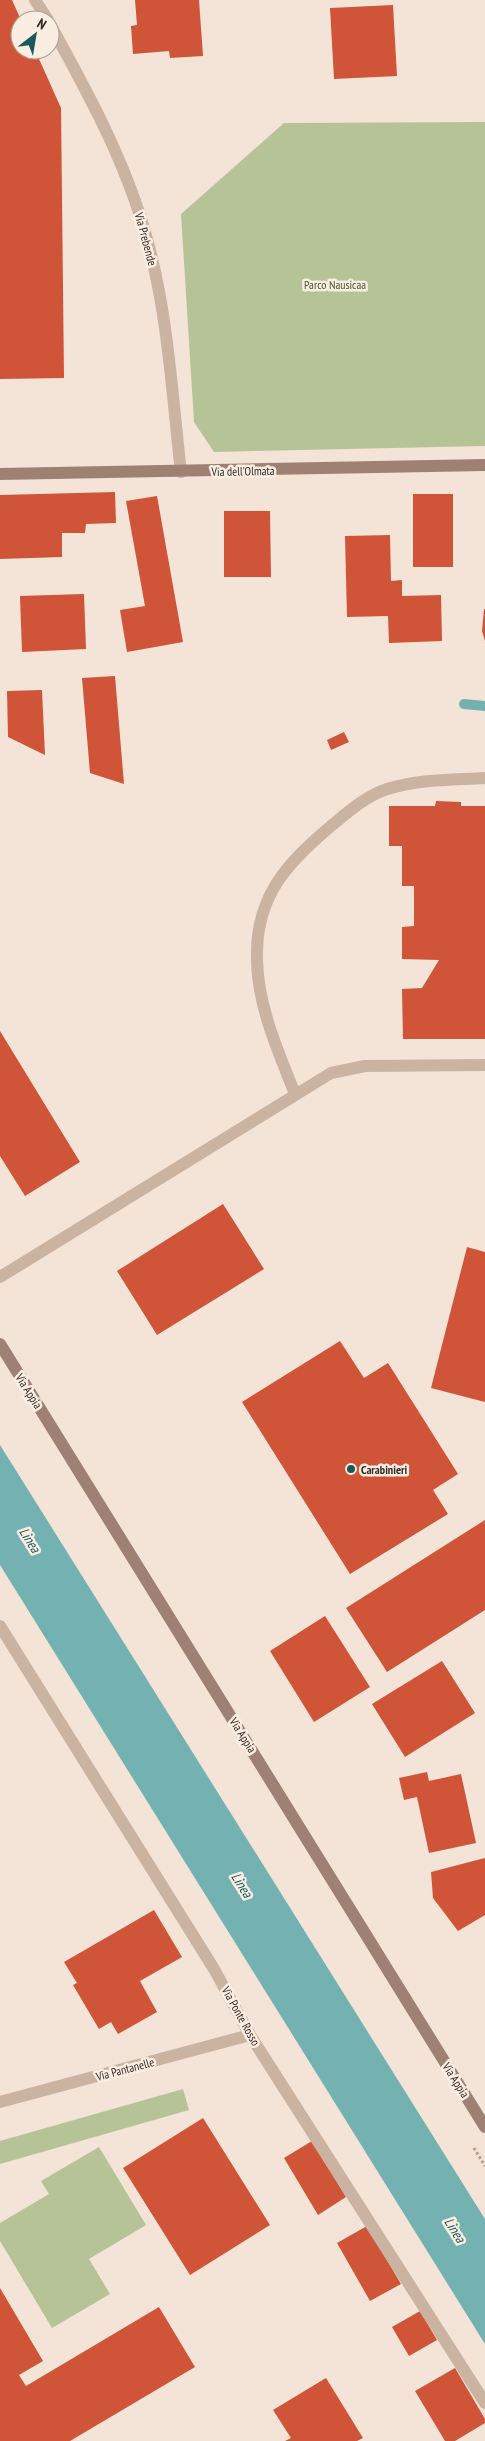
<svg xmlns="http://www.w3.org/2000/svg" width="485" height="2441" viewBox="0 0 485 2441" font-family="'PT Sans Narrow',sans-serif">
	<rect width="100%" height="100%" fill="#f3e4d7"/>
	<path fill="#b6c396" d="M485,122V446L214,452L194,422L181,214L284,123Z
		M183,2089L189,2110L0,2164V2141Z
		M99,2147L146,2225L89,2259L110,2294L52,2328L0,2241V2223L49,2194L41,2181Z"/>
	<path fill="#74b2b1" d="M0,1445L485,2219V2344L0,1565Z"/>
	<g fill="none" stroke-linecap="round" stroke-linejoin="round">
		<path stroke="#74b2b1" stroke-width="10" d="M464,704L485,706"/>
	</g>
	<path fill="#cf5438" d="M0,0H12L21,20L20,50H35L61,108L64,378L0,379Z
		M135,0H199L203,56L170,58L169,51L133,54L131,26L137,25Z
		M393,5L397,76L334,79L330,8Z
		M115,492L116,523L86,524L85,533H62V557L0,559V495Z
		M413,494H453V567H413Z
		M157,496L183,642L127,652L120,610L145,606L126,501Z
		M224,511H270L271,577H224Z
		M390,535L391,581L402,580V596L441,595L442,641L389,643L388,616L347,617L345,536Z
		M84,594L86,649L22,652L20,596Z
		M484,609H485V641L482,631Z
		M115,676L124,784L90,773L82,678Z
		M42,690L45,755L8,737L7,691Z
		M344,732L349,742L331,750L327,740Z
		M436,801L461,802V806H485V1039H403L402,989L422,988L439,960L402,959V927L414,926V886H402V846H389V806H435Z
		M0,1031L80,1162L25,1196L0,1156Z
		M223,1204L264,1269L157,1335L117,1271Z
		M467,1247L485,1252V1402L431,1388Z
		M340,1341L364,1378L388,1363L458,1474L433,1490L448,1514L350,1574L242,1402Z
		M485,1520V1610L387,1672L346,1608Z
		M325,1616L370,1687L314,1722L270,1651Z
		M442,1661L475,1713L405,1757L372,1704Z
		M427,1772L429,1781L461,1774L476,1843L429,1853L417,1797L404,1800L399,1778Z
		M485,1858V1915L458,1931L433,1898L431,1872Z
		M154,1910L182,1957L140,1981L157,2012L118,2034L111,2022L99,2029L73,1985L77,1983L64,1962Z
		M203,2118L270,2225L190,2275L123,2168Z
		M312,2141L346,2197L318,2215L284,2158Z
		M367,2226L401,2284L370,2301L337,2243Z
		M0,2288L43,2361L19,2375L26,2386L159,2307L195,2367L70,2441H0Z
		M420,2311L437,2340L409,2356L392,2327Z
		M455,2368L485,2419V2423L455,2441H445L415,2391Z
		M326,2378L363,2438L357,2441H285L291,2438L273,2410Z"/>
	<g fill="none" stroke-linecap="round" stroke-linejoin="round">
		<path stroke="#b79c8c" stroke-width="3" stroke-dasharray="2.5 2.5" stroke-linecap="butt" d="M474,2148L485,2166"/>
		<path stroke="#cbb3a2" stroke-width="12" d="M295,1094C278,1051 258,1007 257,960C255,897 286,864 331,826C348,812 366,796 387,789C419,779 452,780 485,778
			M0,1277L331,1073L365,1066L485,1065"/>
		<path stroke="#cbb3a2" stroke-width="12" d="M35,0L48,20
			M50,24C88,93 126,162 147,239C168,314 172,395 181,472
			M0,1626L214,1969L250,2035L485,2403
			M0,2102L250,2035"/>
		<path stroke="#9f8174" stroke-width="12" d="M0,474L485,465
			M0,1344L485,2127"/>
	</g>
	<circle fill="#18595a" stroke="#faeee3" stroke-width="2" cx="351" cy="1469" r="5"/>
	<g text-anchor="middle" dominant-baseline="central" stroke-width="5" stroke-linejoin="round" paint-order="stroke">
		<g font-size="12" fill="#352925" stroke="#faeee3">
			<text transform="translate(146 239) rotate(75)">Via Prebende</text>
			<text transform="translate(243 471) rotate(-1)">Via dell'Olmata</text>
			<text transform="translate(29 1391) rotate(58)">Via Appia</text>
			<text transform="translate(243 1735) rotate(58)">Via Appia</text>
			<text transform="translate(241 2016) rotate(61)">Via Ponte Rosso</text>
			<text transform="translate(125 2069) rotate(-15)">Via Pantanelle</text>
			<text transform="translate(456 2080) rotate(58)">Via Appia</text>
		</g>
		<g font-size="12" fill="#475627" stroke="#faeee3">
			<text x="335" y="284">Parco Nausicaa</text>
		</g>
		<g font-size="12" font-weight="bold" fill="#352925" stroke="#faeee3" text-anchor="start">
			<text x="361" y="1469">Carabinieri</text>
		</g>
		<g font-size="14" font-style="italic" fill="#18595a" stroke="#faeee3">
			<text transform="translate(30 1540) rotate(58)">Linea</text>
			<text transform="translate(242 1885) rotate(58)">Linea</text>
			<text transform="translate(455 2230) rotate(58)">Linea</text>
		</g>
	</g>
	<g transform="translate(35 35) rotate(31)"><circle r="24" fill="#faeee3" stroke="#ab9f97"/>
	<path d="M0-4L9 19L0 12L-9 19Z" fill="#18595a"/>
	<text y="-8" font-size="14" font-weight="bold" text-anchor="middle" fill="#352925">N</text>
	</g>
</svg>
